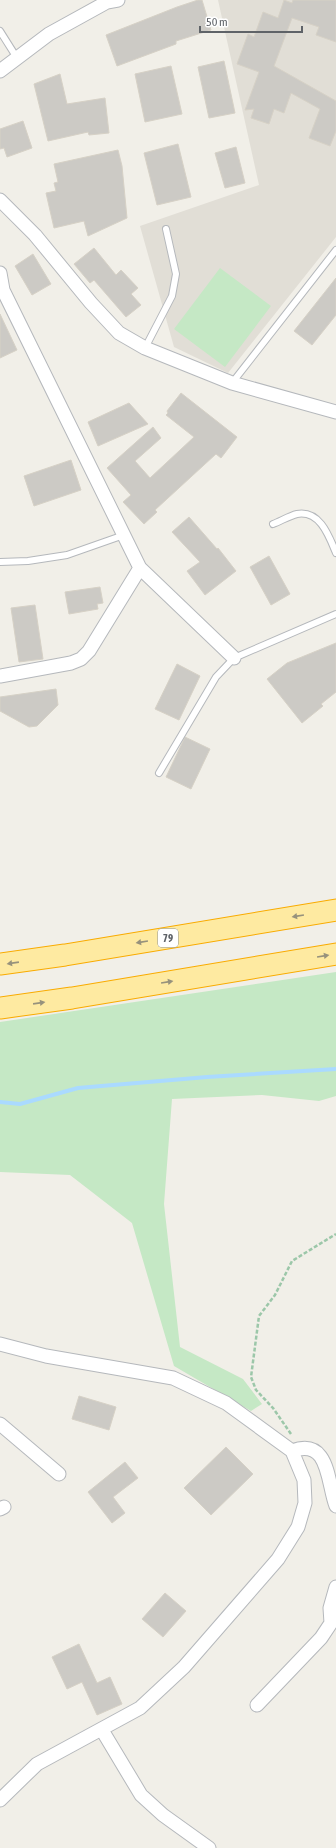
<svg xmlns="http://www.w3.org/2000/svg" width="336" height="1848" viewBox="0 0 336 1848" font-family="'Asap Condensed',sans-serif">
	<rect width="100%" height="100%" fill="#f1efe8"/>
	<path fill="#e1ded6" d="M218,0H336V237L228,373L174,347L140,226L259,185Z"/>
	<path fill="#c5e8c5" d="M220,268L271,306L225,367L174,329Z
		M336,972V1096L319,1101L262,1095L172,1099L164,1204L180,1347L243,1379L262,1404L251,1411L174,1366L132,1223L70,1175L0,1172V1022Z"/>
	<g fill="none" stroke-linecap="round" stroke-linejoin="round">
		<path stroke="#aadaff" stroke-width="4" d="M0,1102L20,1104L78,1088L207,1077L336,1069"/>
	</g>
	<path fill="#cccac5" stroke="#d6d1c6" d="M198,0H202L211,30L176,41V44L117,66L106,35L177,7Z
		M284,0L292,3L293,0H336V42L316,35L319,27L292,18L274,66L336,101V131L330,146L309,138L320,109L291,93L284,113L274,109L269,124L251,118L254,109L245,110L259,72L237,64L248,34L254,37L263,12L278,18Z
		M224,61L235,113L209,118L198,67Z
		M171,66L182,114L145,122L135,74Z
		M60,74L67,104L105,98L109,133L89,135L88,132L48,141L34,84Z
		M23,121L32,148L7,157L4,148L0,149V129Z
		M178,144L191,197L157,205L144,153Z
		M236,147L245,183L225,188L215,153Z
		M118,150L122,166L127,218L88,236L84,221L54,228L46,193L56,191L54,183L58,182L54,164Z
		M94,248L116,275L121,270L138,288L131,294L141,305L126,317L94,280L90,283L74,264Z
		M33,254L51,284L32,295L15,266Z
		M336,278V315L312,345L294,331Z
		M0,314L17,350L0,358Z
		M181,393L237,437L221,458L216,454L155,510L157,512L144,524L123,502L131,495L107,468L153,427L161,438L135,461L150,478L194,437L166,415L168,413L167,411Z
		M129,403L148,424L98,446L88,422Z
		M71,460L81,490L34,506L24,476Z
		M189,517L217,549L218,548L236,571L205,595L187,571L200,562L172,532Z
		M269,556L290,594L271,605L250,567Z
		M100,587L103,603L97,604L98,609L69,614L65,592Z
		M35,605L43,659L19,662L11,608Z
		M336,643V692L321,704L323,706L302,723L267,679L287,663Z
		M177,664L200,676L179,720L155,709Z
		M56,689L58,705L37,726L29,727L0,711V697Z
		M185,737L210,749L191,789L166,777Z
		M79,1396L116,1407L109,1430L72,1419Z
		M226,1447L253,1474L211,1515L184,1488Z
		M125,1462L138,1478L113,1497L125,1513L112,1523L88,1492Z
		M165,1593L186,1611L163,1637L142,1619Z
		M79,1644L97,1683L110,1677L122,1704L97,1715L82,1682L67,1689L52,1657Z"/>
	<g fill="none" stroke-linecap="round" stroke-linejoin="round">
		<defs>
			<path id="service" d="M0,31L17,58
				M145,348L172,296L176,274L166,229
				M232,383L336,250
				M273,524C281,521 289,516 297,514C320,510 329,536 336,553
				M0,562L28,561L67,555L124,535
				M159,773L216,677L234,658L336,614"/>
			<path id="minor" d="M0,71L49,34L107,2L118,0
				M0,200L35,235L91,303L119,333L145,348L232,383L336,412
				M0,273L3,290L140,568L234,658
				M0,676L71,663L81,659L89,651L140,568
				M0,1344L46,1356L173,1378L226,1403L292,1451C330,1437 327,1483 336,1506
				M0,1424L59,1474
				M0,1509L4,1507
				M257,1705L321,1638L331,1623L330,1608L336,1587
				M102,1730L141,1795L163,1815L209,1848
				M0,1800L37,1764L140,1708L184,1667L278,1559L298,1527L305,1503L304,1480L292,1451"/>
			<path id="trunk" d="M0,964L65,955L336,910
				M0,1008L72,998L336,954"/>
		</defs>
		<use href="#service" stroke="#b5b8bc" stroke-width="8"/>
		<use href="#minor" stroke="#b5b8bc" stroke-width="15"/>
		<use href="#trunk" stroke="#f9ab00" stroke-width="23"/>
		<path stroke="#9cc7a9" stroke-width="2.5" stroke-dasharray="4 2" stroke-linecap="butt" d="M291,1434L273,1408L256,1390L251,1377L259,1316L275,1295L292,1261L336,1234"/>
		<use href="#service" stroke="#fff" stroke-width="6"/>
		<use href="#minor" stroke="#fff" stroke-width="13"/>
		<use href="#trunk" stroke="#feeaa1" stroke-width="21"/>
	</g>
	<defs><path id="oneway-solid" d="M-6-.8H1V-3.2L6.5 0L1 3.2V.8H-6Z"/></defs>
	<g fill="#97927c">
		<use href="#oneway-solid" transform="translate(298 916) rotate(171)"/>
		<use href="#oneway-solid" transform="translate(142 942) rotate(171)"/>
		<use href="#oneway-solid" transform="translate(323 956) rotate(-9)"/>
		<use href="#oneway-solid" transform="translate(13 963) rotate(172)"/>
		<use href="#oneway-solid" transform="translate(167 982) rotate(-9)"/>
		<use href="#oneway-solid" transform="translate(39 1003) rotate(-8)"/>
	</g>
	<g text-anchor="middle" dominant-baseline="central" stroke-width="3.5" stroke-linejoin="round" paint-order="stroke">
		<rect fill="#fff" stroke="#8f9295" stroke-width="1" x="158" y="929" width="20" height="18" rx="3"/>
		<g font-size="11" font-weight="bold" fill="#5f6368">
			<text x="168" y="938">79</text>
		</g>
	</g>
	<path d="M200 26v6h102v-6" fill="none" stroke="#5f6368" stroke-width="2"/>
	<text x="206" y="26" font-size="12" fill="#5f6368" stroke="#ffffff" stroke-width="3" paint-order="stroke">50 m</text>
</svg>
